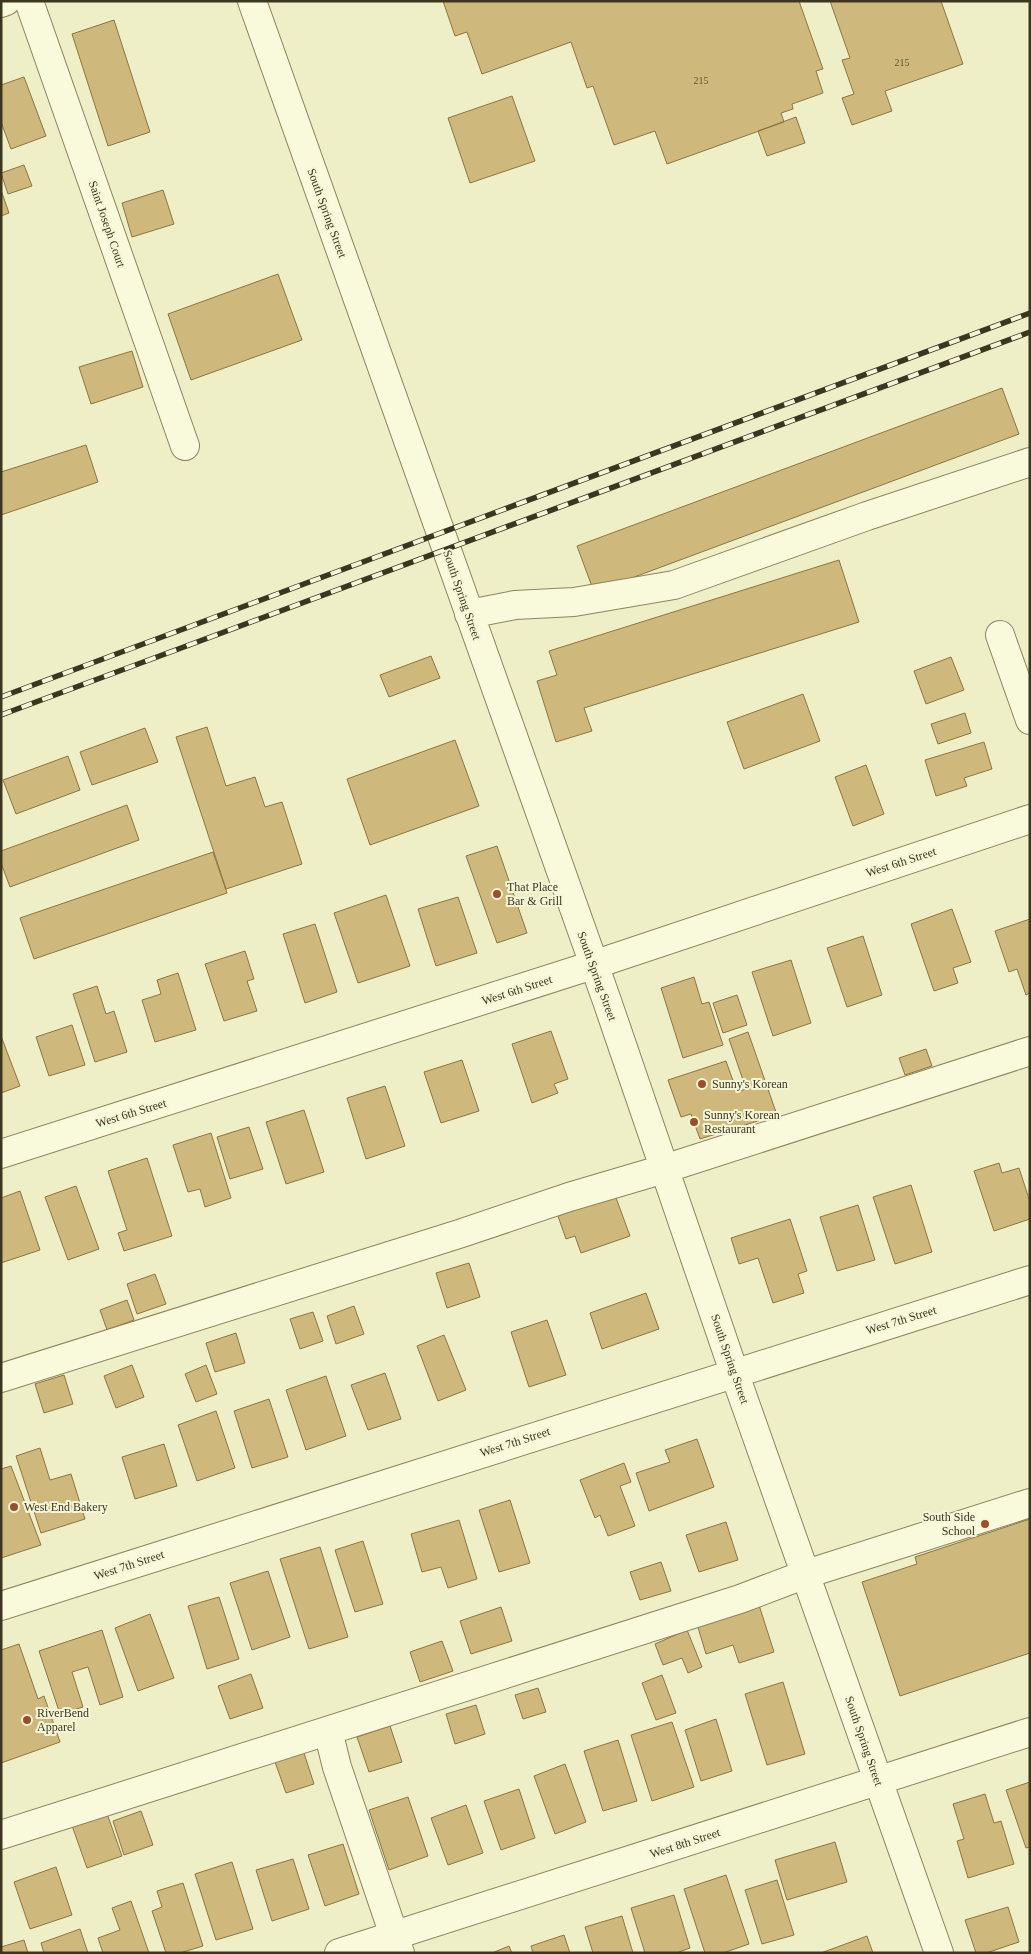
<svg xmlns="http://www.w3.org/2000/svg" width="1031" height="1954" viewBox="0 0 1031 1954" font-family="Georgia,serif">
	<rect width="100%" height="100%" fill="#eeefc7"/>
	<path fill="#ceb87c" stroke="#8b7641" d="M443,1H799L823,69L816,71L823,93L792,104L793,109L781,113L784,122L667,164L655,131L614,145L593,86L587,88L571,42L482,74L467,32L455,36Z
		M830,1H941L963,64L885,91L892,111L852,125L842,98L854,94L842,60L850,58Z
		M114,20L150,132L108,146L72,34Z
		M24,77L46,136L11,149L1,122V85Z
		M512,96L535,161L470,183L448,118Z
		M796,117L805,143L767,156L758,131Z
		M24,165L32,186L8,194L1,173Z
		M1,190L9,213L1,216Z
		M163,190L174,224L132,237L122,203Z
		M278,274L302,340L191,380L168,314Z
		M132,351L143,387L91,404L79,367Z
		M1002,388L1019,434L594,592L577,546Z
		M86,445L98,482L1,515V472Z
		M839,560L859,622L584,708L592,731L556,742L537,681L557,675L549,651Z
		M431,656L440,678L389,697L380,675Z
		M951,657L964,690L926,704L914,671Z
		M803,694L820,741L744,769L727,722Z
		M965,713L971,733L938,744L931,724Z
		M207,727L226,786L255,777L265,807L282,802L302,864L226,889L176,737Z
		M145,728L158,762L92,785L80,752Z
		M455,740L479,806L370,845L347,779Z
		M984,742L992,769L964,778L967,786L936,796L925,760Z
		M68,756L80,790L16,814L3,780Z
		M866,765L884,814L853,826L835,777Z
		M127,805L139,840L10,887L1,863V851Z
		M497,846L527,933L497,943L466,856Z
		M213,852L227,893L34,959L20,918Z
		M386,895L410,966L358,983L334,913Z
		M458,897L477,953L436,966L418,909Z
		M952,909L971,962L953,968L958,983L934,991L911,924Z
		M1030,919V993L1026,995L1017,969L1009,972L995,931Z
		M315,924L337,992L305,1003L283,934Z
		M863,936L882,995L847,1007L827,948Z
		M245,951L254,979L247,981L257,1011L224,1021L205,964Z
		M791,960L811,1023L773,1036L752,972Z
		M178,973L196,1030L155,1042L142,1000L161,994L157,980Z
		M694,977L702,1004L709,1002L723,1045L683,1058L661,988Z
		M97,986L106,1014L114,1011L127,1052L95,1062L73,994Z
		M737,995L747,1025L723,1033L713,1003Z
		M72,1025L85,1065L49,1076L36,1037Z
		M551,1031L568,1079L554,1084L558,1093L532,1103L512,1044Z
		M748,1032L777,1115L700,1139L691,1114L681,1117L668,1080L726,1061L737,1092L746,1089L729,1039Z
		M1,1036L20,1086L1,1093Z
		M926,1049L932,1066L905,1075L899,1058Z
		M462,1060L479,1111L441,1123L424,1072Z
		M385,1086L405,1146L366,1159L347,1098Z
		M304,1110L324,1172L286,1184L266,1122Z
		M249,1127L263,1169L230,1179L217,1137Z
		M211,1133L231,1198L205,1207L200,1189L188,1192L173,1145Z
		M147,1158L172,1236L124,1251L118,1233L127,1230L108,1171Z
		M999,1163L1002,1173L1019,1168L1030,1202V1219L994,1231L974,1171Z
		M911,1185L932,1252L895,1264L873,1197Z
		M76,1186L99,1249L68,1260L45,1197Z
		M20,1191L40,1250L1,1263V1198Z
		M615,1195L630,1236L581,1253L575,1236L566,1239L558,1216Z
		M858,1205L875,1260L837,1271L820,1217Z
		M790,1219L807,1271L798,1274L804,1293L773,1303L758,1258L739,1264L731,1238Z
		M469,1263L480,1297L447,1308L436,1273Z
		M155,1274L166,1304L137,1314L127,1284Z
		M646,1293L659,1329L602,1349L590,1313Z
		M127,1300L134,1320L107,1330L100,1310Z
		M354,1306L364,1334L336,1344L327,1316Z
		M313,1312L323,1341L300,1349L290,1319Z
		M547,1320L566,1375L529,1387L511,1332Z
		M236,1333L245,1363L215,1372L206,1343Z
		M444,1335L466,1390L438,1401L417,1346Z
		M132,1365L144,1397L116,1408L104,1376Z
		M206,1365L217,1394L196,1402L185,1374Z
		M385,1373L401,1419L368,1430L351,1385Z
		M64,1375L73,1404L44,1413L35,1384Z
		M326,1376L346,1436L306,1450L286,1390Z
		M269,1399L288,1457L252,1468L234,1411Z
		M216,1411L235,1468L197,1481L178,1425Z
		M697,1439L714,1487L649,1511L636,1473L670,1462L665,1450Z
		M164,1444L177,1486L135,1499L122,1457Z
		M40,1448L50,1480L71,1474L85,1519L41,1533L16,1456Z
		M624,1463L631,1482L620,1486L635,1526L608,1536L600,1515L595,1518L580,1480Z
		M11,1466L41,1545L1,1558V1469Z
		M510,1500L530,1563L499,1572L479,1510Z
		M1030,1519V1653L900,1696L862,1582L917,1564L915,1557Z
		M459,1520L477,1579L448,1588L441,1567L422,1572L411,1534Z
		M726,1522L738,1560L699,1572L686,1535Z
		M363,1541L383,1604L355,1612L335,1550Z
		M320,1547L348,1637L309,1649L280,1559Z
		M661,1562L671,1591L640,1600L630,1572Z
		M268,1571L290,1637L252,1650L230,1583Z
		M219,1597L239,1659L207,1669L188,1606Z
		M759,1605L774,1652L739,1663L733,1645L706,1654L697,1624Z
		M501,1607L512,1641L471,1654L460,1621Z
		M150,1614L174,1678L138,1691L115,1628Z
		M102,1630L123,1697L100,1705L88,1667L72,1672L83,1707L60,1714L39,1651Z
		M687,1630L702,1667L688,1673L682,1658L663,1665L655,1644Z
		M442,1641L453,1671L420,1682L410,1652Z
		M19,1644L38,1699L44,1696L60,1742L1,1763V1650Z
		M251,1674L263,1708L230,1719L218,1686Z
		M662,1675L676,1713L656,1720L642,1683Z
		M783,1682L805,1754L767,1765L745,1694Z
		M538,1688L546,1712L523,1719L515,1695Z
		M476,1705L485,1734L455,1744L446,1714Z
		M716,1719L732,1771L701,1781L685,1730Z
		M672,1722L694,1787L652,1801L631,1735Z
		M390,1726L402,1762L369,1772L357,1737Z
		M618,1740L637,1801L603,1811L584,1751Z
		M303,1750L314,1784L286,1793L274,1759Z
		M565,1764L586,1822L555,1834L534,1776Z
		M1030,1782V1847L1026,1848L1006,1790Z
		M519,1789L535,1838L501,1850L484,1801Z
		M985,1794L994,1823L1001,1821L1014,1864L968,1878L957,1841L964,1839L953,1804Z
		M408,1797L428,1856L389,1870L369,1810Z
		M466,1805L483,1853L448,1865L431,1818Z
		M105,1808L122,1856L87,1868L70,1820Z
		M141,1811L153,1845L124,1855L113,1821Z
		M835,1842L847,1882L787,1900L775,1860Z
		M343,1844L359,1894L325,1906L308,1855Z
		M293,1859L309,1909L272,1921L256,1870Z
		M232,1862L253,1929L216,1940L195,1874Z
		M56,1867L72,1915L30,1929L14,1882Z
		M726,1875L749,1944L723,1953H705L684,1889Z
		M777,1880L794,1935L762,1944L745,1890Z
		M183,1883L203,1946L180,1953H166L152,1911L162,1907L157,1891Z
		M674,1895L690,1948L676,1953H645L631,1908Z
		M131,1901L149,1953H103L98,1938L120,1930L112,1908Z
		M1008,1907L1019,1942L986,1953H976L965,1920Z
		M622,1916L633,1953H593L585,1927Z
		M80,1929L88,1953H44L41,1943Z
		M564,1935L570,1953H533L531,1946Z
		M867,1936L873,1953H821Z
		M24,1940L28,1953H1V1947Z
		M509,1946L512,1953H492Z"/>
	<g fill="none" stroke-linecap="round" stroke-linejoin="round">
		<defs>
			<path id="minor" d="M29,1L185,446
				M252,1L607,1001L734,1372L939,1953
				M1,3L6,1
				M469,614L515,605L574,602L674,585L867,516L1030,462
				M1000,635L1030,720
				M1,1154L593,965L1030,819
				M1,1378L459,1234L569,1197L664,1169L1030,1051
				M1,1606L1030,1280
				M328,1731L337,1767L400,1953
				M1,1835L740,1599L806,1574L1030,1503
				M339,1953L1030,1732"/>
		</defs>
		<use href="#minor" stroke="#8c855c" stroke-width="30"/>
		<use href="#minor" stroke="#f9fadb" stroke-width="28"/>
		<defs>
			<path id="rail" d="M1,697L1030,313
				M1,715L1030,332"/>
		</defs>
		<use href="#rail" stroke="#3c3620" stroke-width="5.5"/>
		<use href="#rail" stroke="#f5f6d7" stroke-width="4" stroke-dasharray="11" stroke-linecap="butt"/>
	</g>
	<g fill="#9c4e2a" stroke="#f5f6d7" stroke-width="2">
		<circle cx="497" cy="894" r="5"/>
		<circle cx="702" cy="1084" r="5"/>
		<circle cx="694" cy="1122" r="5"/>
		<circle cx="14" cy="1507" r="5"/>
		<circle cx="985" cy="1524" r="5"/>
		<circle cx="27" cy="1720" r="5"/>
	</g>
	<g text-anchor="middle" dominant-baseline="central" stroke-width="4" stroke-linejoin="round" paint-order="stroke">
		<g font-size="10" fill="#605637">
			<text x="902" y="62">215</text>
			<text x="701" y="80">215</text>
		</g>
		<g font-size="12" fill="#3c3620" stroke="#f5f6d7">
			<text transform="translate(327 213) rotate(70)">South Spring Street</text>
			<text transform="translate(107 224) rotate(71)">Saint Joseph Court</text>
			<text transform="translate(462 595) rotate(71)">South Spring Street</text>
			<text transform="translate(901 862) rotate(-18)">West 6th Street</text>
			<text transform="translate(597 976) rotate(70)">South Spring Street</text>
			<text transform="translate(517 990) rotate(-18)">West 6th Street</text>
			<text transform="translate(131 1113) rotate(-17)">West 6th Street</text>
			<text transform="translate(901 1320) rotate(-17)">West 7th Street</text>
			<text transform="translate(730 1359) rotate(71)">South Spring Street</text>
			<text transform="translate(515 1442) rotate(-18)">West 7th Street</text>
			<text transform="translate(129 1565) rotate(-18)">West 7th Street</text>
			<text transform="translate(864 1741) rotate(71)">South Spring Street</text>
			<text transform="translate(685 1843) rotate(-18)">West 8th Street</text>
		</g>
		<g font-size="12" fill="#3c3620" stroke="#f5f6d7" text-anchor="start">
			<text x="507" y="887">That Place<tspan x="507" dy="14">Bar &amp; Grill</tspan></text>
			<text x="712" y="1084">Sunny's Korean</text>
			<text x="704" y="1115">Sunny's Korean<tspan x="704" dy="14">Restaurant</tspan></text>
			<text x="24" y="1507">West End Bakery</text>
			<text x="975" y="1517" text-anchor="end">South Side<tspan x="975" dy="14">School</tspan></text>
			<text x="37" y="1713">RiverBend<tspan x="37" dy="14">Apparel</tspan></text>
		</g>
	</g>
	<rect width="1031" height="1954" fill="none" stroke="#3c3620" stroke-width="5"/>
</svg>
